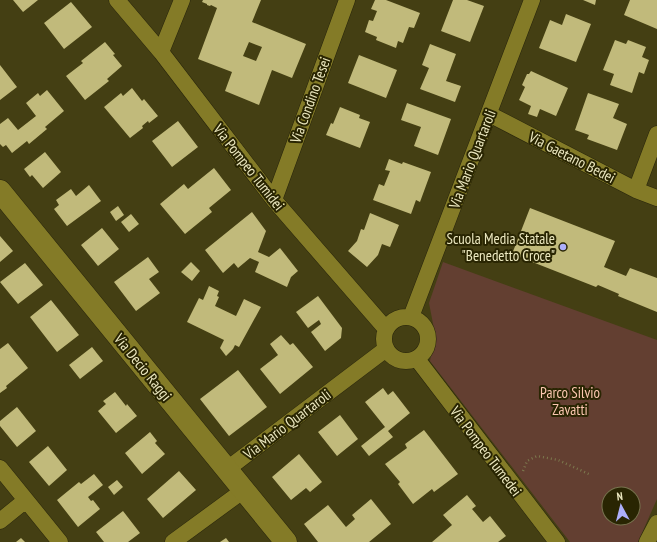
<svg xmlns="http://www.w3.org/2000/svg" width="657" height="542" viewBox="0 0 657 542" font-family="'PT Sans Narrow',sans-serif">
	<rect width="100%" height="100%" fill="#443f13"/>
	<path fill="#633f31" fill-rule="evenodd" d="M443,262L657,340V499L638,542H570L430,361L435,334L429,303ZM609,494H633V518H609Z"/>
	<path fill="#c1ba7b" fill-rule="evenodd" d="M13,0H38L23,12Z
		M203,0H261L252,22L306,44L292,78L272,70L259,105L225,91L232,72L198,59L217,8L211,5L210,6L207,5V4L202,2ZM249,42L262,47L256,61L243,56Z
		M375,0H386L420,13L414,28L409,27L403,43L398,41L396,48L376,40L377,37L365,32L369,20L373,21L377,11L371,9Z
		M453,0H467L484,6L470,42L441,31Z
		M583,0H596L595,5Z
		M630,0H657V29L624,15Z
		M71,2L92,27L64,49L44,23Z
		M566,14L591,24L576,62L539,48L550,20L562,25Z
		M615,40L626,44L628,40L646,47L642,57L649,60L644,74L639,72L632,93L610,85L614,74L603,70Z
		M105,42L115,54L113,55L122,66L107,79L109,81L85,100L66,76L83,63L81,61Z
		M430,44L456,54L446,81L461,86L455,102L420,89L429,68L422,65Z
		M359,55L397,70L386,98L348,83Z
		M0,65L17,87L0,100Z
		M531,71L568,88L556,116L540,109L537,117L528,114L531,106L519,100L525,87L522,85L527,74H529Z
		M132,88L142,101L144,99L158,116L149,123L148,121L142,126L143,128L130,138L104,107L121,93L123,96Z
		M47,90L64,111L45,127L47,129L29,144L27,141L12,153L6,145L3,147L0,144V124L8,118L18,130L36,116L26,103L38,93L40,96Z
		M588,93L619,104L613,118L627,124L617,150L587,139L589,135L575,130Z
		M407,103L451,119L438,155L414,146L421,127L401,120Z
		M340,107L360,115L359,118L370,122L360,148L326,135L331,123L333,124Z
		M178,121L198,147L172,167L152,141Z
		M45,152L61,172L43,188L32,175L30,177L24,169Z
		M389,159L402,164L403,162L431,172L420,202L416,200L411,214L373,200L379,184L384,186L390,171L385,170Z
		M214,168L231,190L209,208L212,212L185,234L160,204L184,184L188,189Z
		M89,185L101,201L67,226L54,209L59,205L56,200L71,189L76,196Z
		M118,206L124,215L116,221L110,212Z
		M530,208L615,241L604,267L626,276L630,268L657,278V312L618,296L619,294L598,285L596,287L512,254Z
		M252,212L266,231L258,252L269,257L280,248L298,271L291,277L287,287L255,272L259,262L250,258L238,268L234,263L223,273L205,250Z
		M370,213L399,225L390,247L382,244L378,255L367,267L348,251L357,241L361,229L364,230Z
		M131,214L139,224L129,232L121,222Z
		M102,228L119,249L98,266L81,245Z
		M0,236L13,251L0,262Z
		M148,257L159,272L149,279L160,293L136,311L114,282Z
		M191,262L200,271L192,281L181,272Z
		M25,263L43,285L18,304L0,282Z
		M209,286L219,291L217,296L219,297L215,306L236,316L244,299L261,307L239,347L235,345L233,349L226,356L220,348L224,340L187,322L199,298L203,300Z
		M318,296L342,328L341,338L325,351L311,332L321,324L319,320L308,328L296,312Z
		M51,300L79,335L57,352L30,317Z
		M281,335L290,345L293,343L313,367L280,394L260,369L278,355L270,344Z
		M8,343L28,368L6,386L7,388L0,393V349Z
		M92,347L103,361L80,379L69,365Z
		M238,370L267,407L229,436L200,399Z
		M383,388L388,395L393,391L410,413L388,431L393,437L369,456L361,446L385,427L365,402Z
		M115,392L126,406L127,404L137,416L116,433L98,411L106,404L103,401Z
		M17,407L36,431L17,447L0,426V421Z
		M340,415L358,439L337,456L318,432Z
		M424,430L458,474L434,492L432,489L413,504L398,484L400,482L385,464L407,448L405,444Z
		M150,432L157,441L155,443L165,454L142,474L125,453Z
		M48,446L67,470L49,486L29,462Z
		M299,454L322,482L310,492L306,488L291,500L272,477Z
		M179,471L196,490L163,518L147,499Z
		M94,474L103,485L88,497L91,501L93,500L100,509L78,527L57,500L79,482L81,484Z
		M117,480L123,487L114,495L108,487Z
		M467,495L476,506L472,509L483,522L490,516L506,536L498,542H432L452,525L443,515Z
		M371,499L391,524L369,542H318L304,524L328,505L346,527L355,519L352,515Z
		M123,511L140,533L128,542H104L96,532Z
		M21,538L25,542H16Z
		M226,538L229,542H220Z"/>
	<g fill="none" stroke-linecap="round" stroke-linejoin="round">
		<defs>
			<path id="minor" d="M117,0L161,52L274,200L386,329
				M161,52L182,0
				M489,114L636,190L657,198
				M636,190L657,134
				M274,200L347,0
				M384 339a22 22 0 1 1 44 0a22 22 0 1 1-44 0Z
				M411,317L532,0
				M417,359L557,542
				M0,468L60,542
				M226,470L386,349
				M0,521L26,500
				M173,542L244,490
				M647,542L657,523"/>
			<path id="secondary" d="M0,191L286,542"/>
		</defs>
		<use href="#minor" stroke="#28250b" stroke-width="17"/>
		<use href="#secondary" stroke="#28250b" stroke-width="23"/>
		<path stroke="#7d794e" stroke-width="2.5" stroke-dasharray="1 3" stroke-linecap="butt" d="M523,471L527,461L537,456L558,460L591,475"/>
		<use href="#minor" stroke="#847b27" stroke-width="16"/>
		<use href="#secondary" stroke="#847b27" stroke-width="22"/>
	</g>
	<circle fill="#adaffb" stroke="#292502" stroke-width="1.5" cx="563" cy="247" r="4"/>
	<g text-anchor="middle" dominant-baseline="central" stroke-width="4" stroke-linejoin="round" paint-order="stroke">
		<g font-size="15" fill="#ece8c0" stroke="#292502">
			<text transform="translate(310 100) rotate(-70)">Via Condino Tesei</text>
			<text transform="translate(572 157) rotate(27)">Via Gaetano Bedei</text>
			<text transform="translate(472 159) rotate(-69)">Via Mario Quartaroli</text>
			<text transform="translate(249 167) rotate(52)">Via Pompeo Tumidei</text>
			<text transform="translate(143 367) rotate(51)">Via Decio Raggi</text>
			<text transform="translate(287 424) rotate(-37)">Via Mario Quartaroli</text>
			<text transform="translate(486 451) rotate(53)">Via Pompeo Tumedei</text>
		</g>
		<g font-size="15" fill="#ece8c0" stroke="#292502" text-anchor="end">
			<text x="555" y="238">Scuola Media Statale<tspan x="555" dy="17">"Benedetto Croce"</tspan></text>
		</g>
		<g font-size="15" fill="#fcc7b1" stroke="#292502">
			<text x="570" y="392">Parco Silvio<tspan x="570" dy="17">Zavatti</tspan></text>
		</g>
	</g>
	<g transform="translate(621 506) rotate(353)"><circle r="19" fill="#292502" stroke="#77734e"/>
	<path d="M0-3L7 15L0 10L-7 15Z" fill="#adaffb"/>
	<text y="-6" font-size="11" font-weight="bold" text-anchor="middle" fill="#ece8c0">N</text>
	</g>
</svg>
